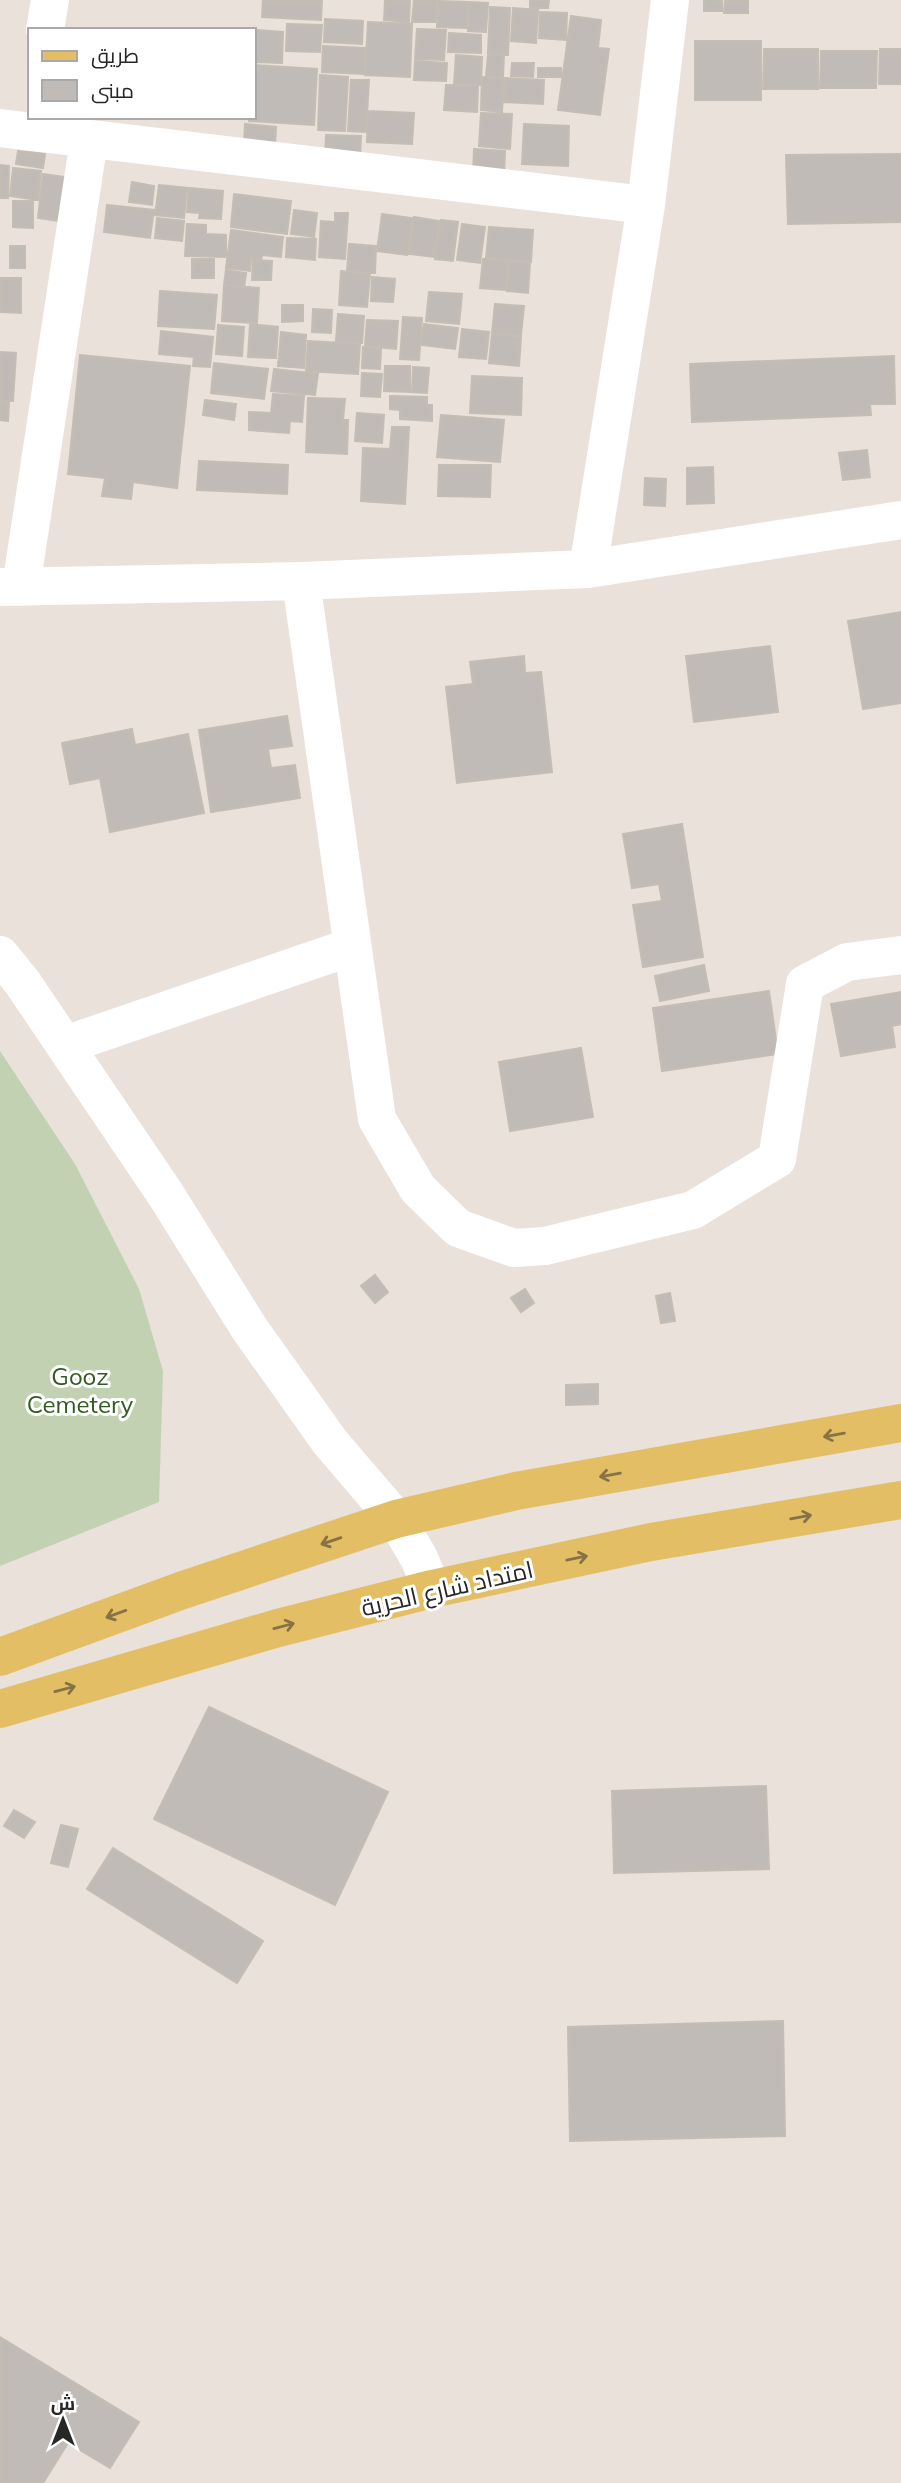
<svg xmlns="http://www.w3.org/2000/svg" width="901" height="2483" viewBox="0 0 901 2483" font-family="Mulish,Cairo,sans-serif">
	<rect width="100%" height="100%" fill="#e9e1da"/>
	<path fill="#c3d1b3" d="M0,1051L75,1164L139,1289L163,1371L159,1502L0,1566Z"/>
	<path fill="#c1bbb7" stroke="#c4bdb4" stroke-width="2" d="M263,0H322L321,20L262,17Z
		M385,0H410L409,22L384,20Z
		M414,0H437L435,22H412Z
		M530,0H549L548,8H530Z
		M704,0H722V11H704Z
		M725,0H748V13H724Z
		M438,1L468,2L467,28L437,27Z
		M469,2L488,3L486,32L468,31Z
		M490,7L510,8L508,55L488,53Z
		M513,8L538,10L536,43L511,41Z
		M540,12L567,13L566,40L539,38Z
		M571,16L601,20L598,48L609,49L600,115L558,110Z
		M325,19L363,21L362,44L324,42Z
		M368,22L412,24L410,77L365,75Z
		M287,24L322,25L320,52L286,51Z
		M417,29L446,30L444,60L415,59Z
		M257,30L283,32L282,63L256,62Z
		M449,33L481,35V53L448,52Z
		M695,41H761V100H695Z
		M323,46L365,48L364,74L322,72Z
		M764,49H818V89H763Z
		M880,49H901V84H879Z
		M821,51H877L876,88H820Z
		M456,55L482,57L481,85L454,84Z
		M488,55H504L503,77H486Z
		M415,61L447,63L446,81L414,80Z
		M512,63H534L533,77L511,76Z
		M254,65L317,69L314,125L249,121V117H254Z
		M538,68H561V77H538Z
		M320,75L348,77L345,131L318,130Z
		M482,77L504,79L502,112L481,110Z
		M505,78L544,80L543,104L504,102Z
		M351,80H369L366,132L348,131Z
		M446,85L478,86L477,112L444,110Z
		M368,111L414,113L412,144L367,142Z
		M481,113L512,114L510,149L479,146Z
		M245,124L276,127L275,145L244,143Z
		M524,124L569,126L568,166L522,164Z
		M326,135L361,136L360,157L325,155Z
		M474,149L505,151L504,177L473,175Z
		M18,151L45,154L43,168L16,164Z
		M901,154V222L788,224L786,155Z
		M0,165L9,166L8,198H0Z
		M13,168L41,171L38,200L10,196Z
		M43,174L65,177L59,221L38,218Z
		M132,182L154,186L152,205L129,202Z
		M159,185L187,188L184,218L155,215Z
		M189,188L223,191L221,219L199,218L200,213L187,212Z
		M234,194L291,201L287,234L231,227Z
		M13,201H33V228L13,227Z
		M107,205L154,210L150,238L104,232Z
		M294,210L317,213L314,237L291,234Z
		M335,213H348L345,259L319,257L321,221L335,222Z
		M382,214L412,218L407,255L377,251Z
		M414,217L439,221L434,257L409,254Z
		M157,218L184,221L182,241L155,238Z
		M441,220L458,222L453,261L435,259Z
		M187,224L206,225V234L226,235V257L185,256Z
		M462,224L485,227L480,263L457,260Z
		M489,227L533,230L531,262L486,258Z
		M231,230L283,237L281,257L262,255L261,260L251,258L250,271L226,268Z
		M287,238L316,239L315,260L286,257Z
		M349,244L376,246L375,273L347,271Z
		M10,246H25V268H10Z
		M192,259H214V278H192Z
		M483,259L508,261L506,290L480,288Z
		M253,260L272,261L271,280H252Z
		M510,261L530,263L528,293L507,291Z
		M226,270L246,273L244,288L224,285Z
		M341,271L370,274L367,307L339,305Z
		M372,277L395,279L393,302L371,301Z
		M0,278H21V313L0,312Z
		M224,285L259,288L257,323L222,321Z
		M160,291L217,295L214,329L158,326Z
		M429,292L462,294L459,324L426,321Z
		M495,304L524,306L521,335L492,333Z
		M282,305H303V321L282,322Z
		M313,309L332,310L331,333L312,332Z
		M338,314L364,316L362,343L336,341Z
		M403,317L422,318L419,360L400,359Z
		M367,320L398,321L396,349L365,346Z
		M250,324L278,327L276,358L248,357Z
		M424,324L458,328L455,349L421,345Z
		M218,325L244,327L242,356L216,354Z
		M462,329L489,332L486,359L459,357Z
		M161,331L213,337L210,367L193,366L194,357L159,354Z
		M281,332L306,335L304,368L278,366Z
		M492,334L521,337L519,366L489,363Z
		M308,341L360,344L358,374L306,371Z
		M363,347L381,349L380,369L362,368Z
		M0,352L16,353L13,401L0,400Z
		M80,355L190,366L177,488L133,482L131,499L102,496L105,478L68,474Z
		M894,356L895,404H870L871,415L692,422L690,364Z
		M214,363L268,369L264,399L211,393Z
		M385,366H410V392L384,391Z
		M413,367L429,368L427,393L412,392Z
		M274,369L318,374L315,395L271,391Z
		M362,373L382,374L380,397L361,396Z
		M472,376L522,378L521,415L470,413Z
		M273,394L304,396L302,422L290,421L289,433L249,430V412L271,413Z
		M390,396L427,397V405H432V421L400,419V410L390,409Z
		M308,398L345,399L343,420H348L347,454L306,452Z
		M205,400L236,404L234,420L203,415Z
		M0,402H9L8,421L0,420Z
		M357,413L384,415L382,443L355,441Z
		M441,415L504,420L500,462L437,457Z
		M392,427H409L405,504L361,501L363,448L390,449Z
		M867,450L870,477L843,480L839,453Z
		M199,461L288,465L287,494L197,490Z
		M439,465H491L490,497L438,496Z
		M713,467L714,503L687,504V468Z
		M645,478L666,479L665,506L644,505Z
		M901,612V703L863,709L848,621Z
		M770,646L778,712L694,722L686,656Z
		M524,656L525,673L541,672L552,772L457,783L446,687L473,684L470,662Z
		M287,716L292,746L268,749L271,768L295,765L300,798L211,812L199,730Z
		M132,729L135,745L188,734L204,813L110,832L100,778L70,784L62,743Z
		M682,824L703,957L643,967L633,905L662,901L659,884L632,888L623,834Z
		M704,965L709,991L660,1001L655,976Z
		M769,991L778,1054L662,1071L653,1008Z
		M901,992V1024L892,1026L895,1047L841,1056L831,1004Z
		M581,1048L593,1117L510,1131L499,1062Z
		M375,1275L388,1292L375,1303L361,1286Z
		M525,1289L534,1303L521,1312L511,1298Z
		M670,1293L675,1321L661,1323L656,1296Z
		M598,1384V1404L566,1405V1385Z
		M209,1707L388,1792L335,1905L154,1819Z
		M766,1786L769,1869L614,1873L612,1791Z
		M14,1810L35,1822L24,1838L4,1826Z
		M61,1825L78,1829L68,1867L51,1863Z
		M113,1848L263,1941L237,1983L87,1889Z
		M783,2021L785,2136L570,2141L568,2027Z
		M0,2337L139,2422L110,2468L68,2443L43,2483H0Z"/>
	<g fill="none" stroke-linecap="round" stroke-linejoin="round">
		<path stroke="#fff" stroke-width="38" d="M45,30L50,0
			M0,128L646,205
			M588,569L646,205L670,0
			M301,581L377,1119L418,1189L458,1228L514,1248L545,1246L693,1210L777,1159L805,984L847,962L901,955
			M0,587L301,581L588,569L901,520
			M21,587L89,140
			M0,955L22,982L166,1195L249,1328L330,1442L396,1519L419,1558L432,1589
			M65,1045L351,947"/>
		<path stroke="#e3be64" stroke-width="38" d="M0,1657L183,1590L396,1519L516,1491L901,1423
			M0,1709L278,1628L432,1589L651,1542L901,1500"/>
	</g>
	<defs><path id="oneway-shaft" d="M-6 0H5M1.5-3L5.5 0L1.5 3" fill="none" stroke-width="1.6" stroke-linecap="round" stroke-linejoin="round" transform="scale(1.75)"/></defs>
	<g stroke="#857246">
		<use href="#oneway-shaft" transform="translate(834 1435) rotate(170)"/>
		<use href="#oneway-shaft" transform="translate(610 1475) rotate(170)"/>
		<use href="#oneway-shaft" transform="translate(801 1517) rotate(-10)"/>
		<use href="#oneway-shaft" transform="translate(331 1541) rotate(161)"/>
		<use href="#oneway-shaft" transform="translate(577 1558) rotate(-12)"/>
		<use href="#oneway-shaft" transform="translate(116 1614) rotate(160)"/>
		<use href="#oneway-shaft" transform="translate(284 1626) rotate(-15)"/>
		<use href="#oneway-shaft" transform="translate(65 1689) rotate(-15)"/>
	</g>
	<g text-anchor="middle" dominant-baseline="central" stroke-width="6" stroke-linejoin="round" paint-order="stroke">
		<g font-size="24" fill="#305d1f" stroke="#fff">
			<text x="80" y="1376">Gooz<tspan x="80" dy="28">Cemetery</tspan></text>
		</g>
		<g font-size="24" fill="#272727" stroke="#fff">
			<text transform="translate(447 1588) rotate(-13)">امتداد شارع الحرية</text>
		</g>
	</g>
	<rect x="28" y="28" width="228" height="91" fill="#ffffff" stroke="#a9a9a9" stroke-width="2"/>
	<rect x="42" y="51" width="35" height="10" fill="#e3be64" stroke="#a9a9a9" stroke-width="2"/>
	<text x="91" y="63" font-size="21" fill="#272727">طريق</text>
	<rect x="42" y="80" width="35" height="21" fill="#c1bbb7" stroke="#a9a9a9" stroke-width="2"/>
	<text x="91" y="98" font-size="21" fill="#272727">مبنى</text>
	<g transform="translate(63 2420)" stroke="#ffffff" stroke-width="5" paint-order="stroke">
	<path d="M0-5L12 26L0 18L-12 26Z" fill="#272727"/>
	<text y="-10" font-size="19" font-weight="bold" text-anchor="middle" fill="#272727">ش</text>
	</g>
</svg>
